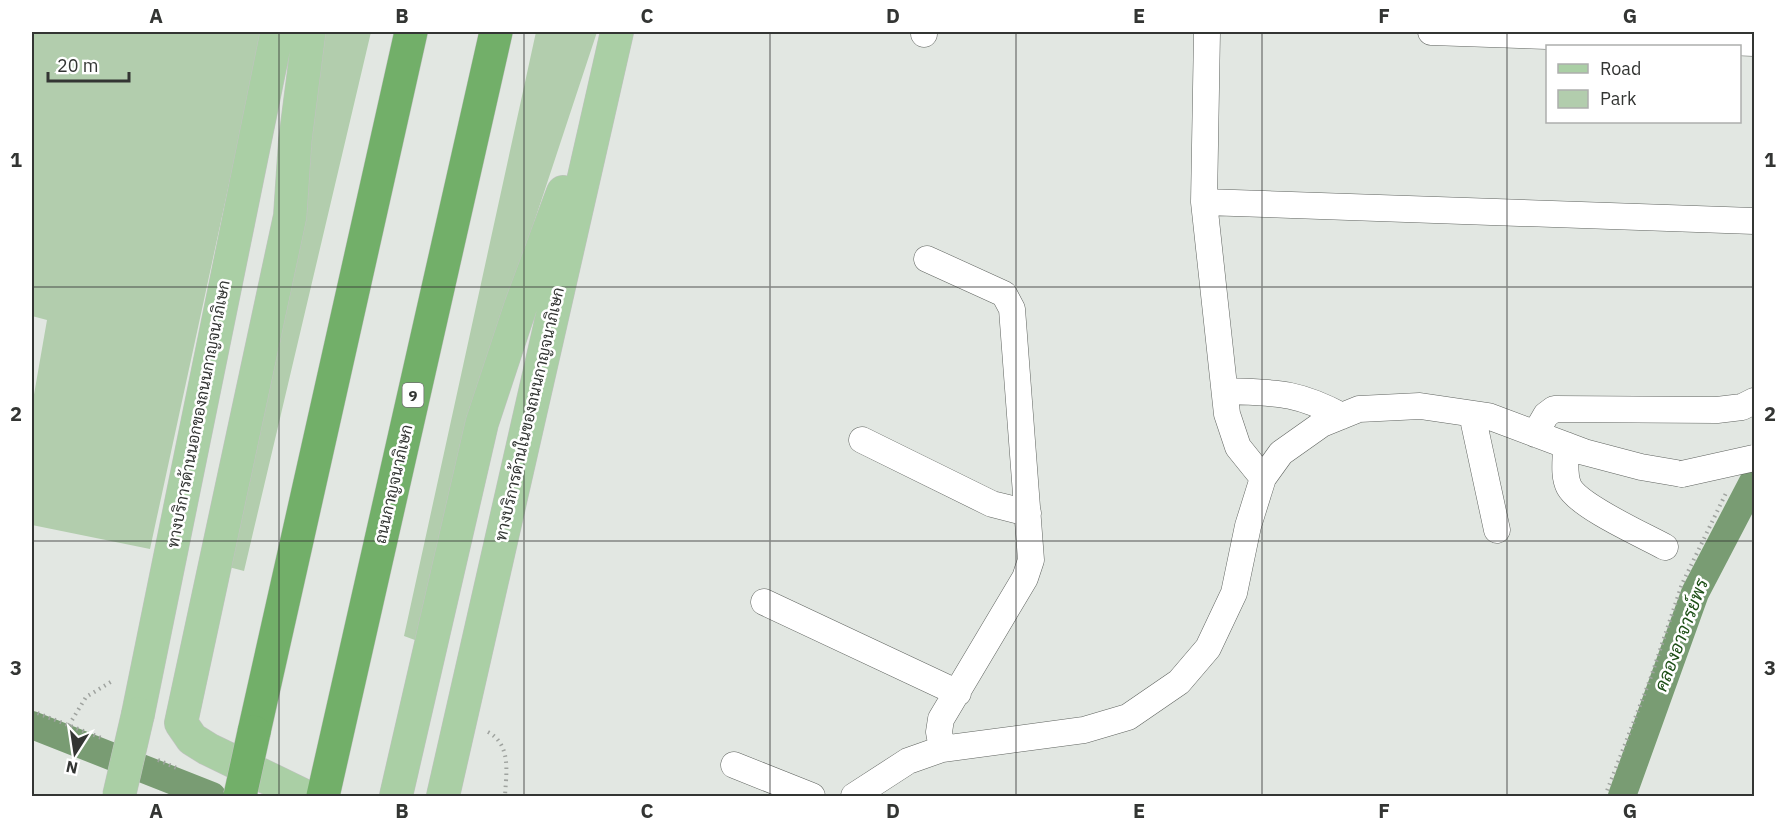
<svg xmlns="http://www.w3.org/2000/svg" width="1786" height="828" viewBox="0 0 1786 828" font-family="'IBM Plex Sans',Sarabun,sans-serif">
	<rect width="100%" height="100%" fill="#e2e7e2"/>
	<path fill="#b2cdad" d="M32,32H262L150,549L32,525V406L47,320L32,316Z
		M325,32H371L244,571L225,566Z
		M536,32H597L520,265L423,643L404,636Z"/>
	<g fill="none" stroke-linecap="round" stroke-linejoin="round">
		<path stroke="#799c73" stroke-width="28" d="M32,725L212,796
			M1622,796L1695,593L1754,480"/>
		<defs>
			<path id="minor" d="M1207,32L1204,202L1227,414L1238,447L1263,478
				M1431,32L1754,43
				M924,34V32
				M1204,202L1754,221
				M927,259L1004,294L1012,309L1031,560L1025,578L941,719L939,732L942,749
				M1225,391C1275,393 1295,391 1342,416
				M1472,414L1497,530
				M1535,434L1546,415L1554,409L1717,410L1742,407L1754,401
				M862,440L992,504L1028,513
				M1566,445C1566,459 1563,475 1569,487C1580,507 1643,535 1665,547
				M764,602L958,693
				M734,765L812,796
				M854,796L908,761L942,749L1084,730L1128,717L1179,682L1208,648L1234,593L1248,526L1263,478L1281,453L1322,424L1359,409L1420,406L1488,416L1584,452L1641,467L1682,474"/>
			<path id="major" d="M138,714L277,32
				M305,796L208,749L192,739L181,723L290,216L295,141L309,32
				M396,796L482,423L521,305L563,192
				M443,796L617,32"/>
			<path id="highway" d="M254,732L411,32
				M323,796L496,32"/>
		</defs>
		<use href="#minor" stroke="#5f635f" stroke-width="27"/>
		<use href="#major" stroke="#c2c2c2" stroke-width="34"/>
		<use href="#highway" stroke="#c2c2c2" stroke-width="34"/>
		<path stroke="#9fa39f" stroke-width="4" stroke-dasharray="1.5 4.5" stroke-linecap="butt" d="M32,711L104,739
			M69,725L86,697L114,680
			M488,732C512,745 506,774 505,796
			M158,760L179,769
			M1605,796L1651,677L1682,584L1727,491"/>
		<use href="#minor" stroke="#fff" stroke-width="26"/>
		<use href="#major" stroke="#aacfa5" stroke-width="33"/>
		<use href="#highway" stroke="#72af69" stroke-width="33"/>
		<defs>
			<path id="minor-bridge" d="M1682,474L1754,458"/>
			<path id="major-bridge" d="M119,796L138,714"/>
			<path id="highway-bridge" d="M240,796L254,732"/>
		</defs>
		<use href="#minor-bridge" stroke="#5f635f" stroke-width="27" stroke-linecap="butt"/>
		<use href="#major-bridge" stroke="#c2c2c2" stroke-width="34" stroke-linecap="butt"/>
		<use href="#highway-bridge" stroke="#c2c2c2" stroke-width="34" stroke-linecap="butt"/>
		<use href="#minor-bridge" stroke="#fff" stroke-width="26"/>
		<use href="#major-bridge" stroke="#aacfa5" stroke-width="33"/>
		<use href="#highway-bridge" stroke="#72af69" stroke-width="33"/>
	</g>
	<path fill="none" stroke="#333533" stroke-width="1.5" stroke-opacity="0.55" d="M279,32V796M524,32V796M770,32V796M1016,32V796M1262,32V796M1507,32V796M32,287H1754M32,541H1754"/>
	<g text-anchor="middle" dominant-baseline="central" stroke-width="5" stroke-linejoin="round" paint-order="stroke">
		<rect fill="#fff" stroke="#707270" stroke-width="1.5" x="402.5" y="383" width="21" height="24" rx="4.5"/>
		<g font-size="15" font-weight="bold" fill="#333533">
			<text x="413" y="395">9</text>
		</g>
		<g font-size="16" fill="#333533" stroke="#fff">
			<text transform="translate(198 414) rotate(-79)">ทางบริการด้านนอกของถนนกาญจนาภิเษก</text>
			<text transform="translate(529 414) rotate(-77)">ทางบริการด้านในของถนนกาญจนาภิเษก</text>
			<text transform="translate(393 484) rotate(-77)">ถนนกาญจนาภิเษก</text>
		</g>
		<g font-size="18" font-style="italic" fill="#1e4f17" stroke="#fff">
			<text transform="translate(1681 635) rotate(-69)">คลองอาจารย์พร</text>
		</g>
	</g>
	<rect width="1786" height="828" fill="none" stroke="#ffffff" stroke-width="66"/>
	<rect x="1546" y="45" width="195" height="78" fill="#ffffff" stroke="#adaead" stroke-width="1.5"/>
	<rect x="1558" y="64" width="30" height="9" fill="#aacfa5" stroke="#adaead" stroke-width="1.5"/>
	<text x="1600" y="75" font-size="18" fill="#333533">Road</text>
	<rect x="1558" y="90" width="30" height="18" fill="#b2cdad" stroke="#adaead" stroke-width="1.5"/>
	<text x="1600" y="105" font-size="18" fill="#333533">Park</text>
	<g transform="translate(75 753) rotate(192)" stroke="#ffffff" stroke-width="4.5" paint-order="stroke">
	<path d="M0-4.5L10 22L0 15L-10 22Z" fill="#333533"/>
	<text y="-9" font-size="16" font-weight="bold" text-anchor="middle" fill="#333533">N</text>
	</g>
	<path d="M48 72v9h81v-9" fill="none" stroke="#333533" stroke-width="3"/>
	<text x="57" y="72" font-size="18" fill="#333533" stroke="#ffffff" stroke-width="4.5" paint-order="stroke">20 m</text>
	<rect x="33" y="33" width="1720" height="762" fill="none" stroke="#333533" stroke-width="2"/>
	<g font-size="20" text-anchor="middle" font-weight="bold" fill="#333533">
		<text x="156" y="23">A</text>
		<text x="402" y="23">B</text>
		<text x="647" y="23">C</text>
		<text x="893" y="23">D</text>
		<text x="1139" y="23">E</text>
		<text x="1384" y="23">F</text>
		<text x="1630" y="23">G</text>
		<text x="16" y="167">1</text>
		<text x="1770" y="167">1</text>
		<text x="16" y="421">2</text>
		<text x="1770" y="421">2</text>
		<text x="16" y="675">3</text>
		<text x="1770" y="675">3</text>
		<text x="156" y="818">A</text>
		<text x="402" y="818">B</text>
		<text x="647" y="818">C</text>
		<text x="893" y="818">D</text>
		<text x="1139" y="818">E</text>
		<text x="1384" y="818">F</text>
		<text x="1630" y="818">G</text>
	</g>
</svg>
